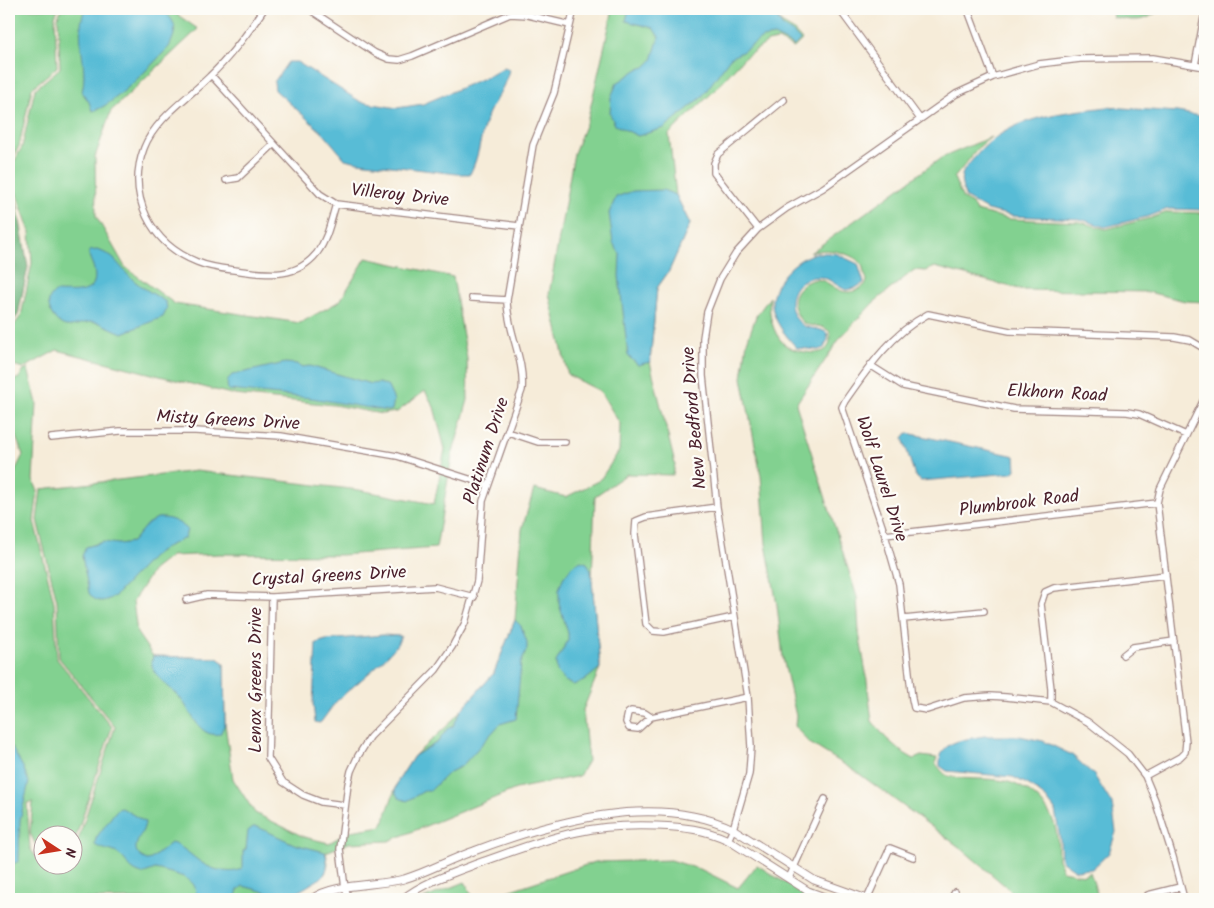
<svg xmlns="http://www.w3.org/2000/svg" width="1214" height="908" viewBox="0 0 1214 908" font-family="Kalam,sans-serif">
	<rect width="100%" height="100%" fill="#fdfcf7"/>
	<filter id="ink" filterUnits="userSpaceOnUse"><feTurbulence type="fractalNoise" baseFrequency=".02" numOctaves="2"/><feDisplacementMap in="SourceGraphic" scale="10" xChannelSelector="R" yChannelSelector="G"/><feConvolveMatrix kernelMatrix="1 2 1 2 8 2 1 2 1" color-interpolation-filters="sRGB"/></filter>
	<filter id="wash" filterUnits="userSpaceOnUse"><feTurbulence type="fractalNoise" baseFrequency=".0096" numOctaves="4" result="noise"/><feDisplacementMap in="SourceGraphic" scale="20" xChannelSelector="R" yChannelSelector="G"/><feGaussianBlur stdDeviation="1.12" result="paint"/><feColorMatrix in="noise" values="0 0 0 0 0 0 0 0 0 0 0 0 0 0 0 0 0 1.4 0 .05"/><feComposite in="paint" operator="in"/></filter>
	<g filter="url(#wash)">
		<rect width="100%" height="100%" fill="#f6ecd9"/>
		<path fill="#82d190" stroke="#66785e" d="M9,9H58L55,16L57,67L32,88L19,146L10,164L9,159Z
			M61,9H169L198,29L111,111L95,157L96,216L125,267L175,304L300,323L340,301L366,258L453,277L467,359L468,400L452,456L436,548L341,555L220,554L171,556L153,570L133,601L137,633L153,656L217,658L224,663L225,724L233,779L255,813L304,837L329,843L350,831L382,826L398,781L414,756L448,725L494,673L515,620L522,529L534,489L566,497L600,480L619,451L620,424L600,391L568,375L549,294L574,153L588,118L613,9H774L781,23L793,30L802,40L794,48L778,40L768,42L744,58L711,94L669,134L676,195L690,224L669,271L657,288L650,362L675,464L673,475L627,474L595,496L592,581L600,668L583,710L588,761L579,776L516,789L389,841L349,843L326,852L328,864L325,874L286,899H9V495L16,469L23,455L12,427L9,382L19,378L23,371L28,369L37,403L33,480L38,491L34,521L54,602L57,659L112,727L73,846L72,836H42V858L30,833L33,802L27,803L30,848L43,868L67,870L69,866H72L73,855L115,727L59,658L57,601L37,520L41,489L196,471L359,490L434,504L445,449L434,407L425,391L397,412L382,414L334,405L235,395L57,350L24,368L9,364V332L21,316L32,263L30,232L12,180V166L22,147L35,89L60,68L58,17Z
			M1111,9H1160C1146,23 1133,21 1113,17Z
			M991,137L980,146L954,178L963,199L972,204L976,211L1009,219L1080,222L1106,229L1151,218L1168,212L1205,213V302L1185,301L1148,292L1023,290L935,267L926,271L914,270L873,303L840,338L796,404L857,597L859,633L866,673L872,721L886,738L902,752L914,759L921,756L937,758L935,763C939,767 943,774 948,776C962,780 983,778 998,780C1022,782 1048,802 1055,826C1058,837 1058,848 1058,860L1061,864L1062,871L1084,875L1090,872L1099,899H1015L1010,890L962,849L858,773L808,742L795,726L796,716L783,658L777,605L766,544L761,476L742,378L747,342L756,316L770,297C768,313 772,332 784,344C791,351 817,356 825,350C831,346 830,338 830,332C820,322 811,329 802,322C798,317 795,311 794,305C792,298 795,292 800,287C823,267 831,293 849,292C855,292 861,288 866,284C868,279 866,278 864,273C863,269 863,265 860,262C849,252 824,247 810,253L941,158Z
			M671,860L702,870L738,888L757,865L779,879L817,899H747L744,898L708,896L694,899H484L595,862Z
			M465,882L474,899H423Z"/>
		<path fill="#69b37a" stroke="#5a6952" d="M9,159L10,164L9,181L17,203L28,267L18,315L9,327Z"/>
		<path fill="#58bcd6" stroke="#516e80" d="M85,9H161C177,22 178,28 169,47C154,62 112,108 92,111L89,102L82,92C89,63 73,37 85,9Z
			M629,9H772L782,26L792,32L800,40L794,46L774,36L762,38L742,52L730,58L701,98L664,128L638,136L615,125L610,114L611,97L617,83L638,69L645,67L652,60L659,37L653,28L626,21Z
			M288,62H297L361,102L397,108L423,104L493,74L504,67L509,69C506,88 492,102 486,120C480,138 479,157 470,174H457L358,162L345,159L324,134L275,90L274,82Z
			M1108,107L1177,112L1205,117V210L1168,209L1150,216L1105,227L1080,219L1013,216L987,210L966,198C958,176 960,174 975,157C1008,116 1059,113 1108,107Z
			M663,190L676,195L690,224L669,271L657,288L650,362L638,365L628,356L619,276L620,254L613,243L609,213L616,197L633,191Z
			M97,250C115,255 118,265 130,277C140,287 154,294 166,302L167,309L163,317L123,333C115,331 101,322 94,322C85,321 76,327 66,326C56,324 45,308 50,298C51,296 53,294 55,292C72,292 100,297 94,270C93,263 88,258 89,251Z
			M828,253L837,254L858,264L864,283L855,288L846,290C836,286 829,277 818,277C792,277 783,305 799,322C807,331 818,326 827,333L828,339L824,348L818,350L797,348C786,336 773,321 772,304C771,282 796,258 816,253C820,253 824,253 828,253Z
			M285,363L297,364L300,367L310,366L371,384L378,383L387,385L394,400L392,410L387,411L311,398L228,390C227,384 226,380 232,375Z
			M907,433L1011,455L1015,456L1016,470L1012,473L921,481L915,476L903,438Z
			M157,518C169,517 178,521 187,529L185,538L164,548L152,557L115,596C104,602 96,604 89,593L82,556L86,547L103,542L119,544L132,542L147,524Z
			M581,561L587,563L591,570L600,668L584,681L573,685L565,681L557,672L556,662L568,640V633L559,604V589L563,578L572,566Z
			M515,620L521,626L527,642V649L521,663L516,719L500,724L462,766L448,773L430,791H424L407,801L399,798L396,794L395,790L398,781L414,756L438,742L447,729L453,726L462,709L494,673Z
			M383,635L401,636C396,655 350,687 335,703C330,709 326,716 321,722L319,723L315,722L313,703L316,643L326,640Z
			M153,656L217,658L224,663L225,724L220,734C198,739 191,709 179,697C170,686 146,673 153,656Z
			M984,736H1019L1043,741L1072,755L1094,775L1112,804L1116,832L1109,853L1092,869L1075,870L1061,860L1060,839L1055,810L1046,798L1029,785L1013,777L947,771L940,766C938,740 964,740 984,736Z
			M9,743L23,767L29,782L20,820L19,861L13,864L9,863Z
			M122,808L145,822C144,837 124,850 147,860L151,859L171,843C190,848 198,868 224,871C231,872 238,872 243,867V851L246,849L248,831L253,827H258L294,844L325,852C328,862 329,871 321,878L286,899H280L272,894L243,886L238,890L235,899H195C201,877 176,875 160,870L155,869L142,874C126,869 129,861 118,854C111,849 102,850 95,845L96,838L115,812L118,809Z"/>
	</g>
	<g filter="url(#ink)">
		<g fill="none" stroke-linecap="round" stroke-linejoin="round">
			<defs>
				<path id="minor" d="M264,9C248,33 231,56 210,76C188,98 155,119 144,148C126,196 151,244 197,262C211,268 226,269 241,271C270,275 297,278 317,253C328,238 331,220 336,204
					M309,9L375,53L389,59L399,60L412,56L510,14L528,15L570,25
					M839,9L920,119
					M969,9V13L993,77
					M1195,65L1205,12
					M211,75L320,194L336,204L519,226
					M226,180L238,178L274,144
					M758,229L714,173V163L718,154L784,100
					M472,298L507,300
					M870,365L903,386L1014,409L1127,412L1139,414L1186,435
					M508,432L538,442H565
					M51,438L120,431H195L281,436L397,456L488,485
					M717,507L646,517L636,521L635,534L646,624L653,631L664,632L734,617
					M885,535L1157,503
					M272,597L268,758L283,782L303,795L321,802L345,805
					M186,600L207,595L272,597L435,587L474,597
					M904,619L984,611
					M1123,655L1133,647L1174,641
					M1051,702V689L1041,604L1045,592L1054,588L1166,575
					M651,717L638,729L629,728L626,722L628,713L631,711L645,713L651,717L748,697
					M1145,776L1180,757L1185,752L1186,742L1157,503L1160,489L1205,397
					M728,840L733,829L749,774L751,747L748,697L717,507L703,376V338L707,312L720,279L736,253L758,229L787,208L823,188L956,94L993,77L1039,64L1080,59L1153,58L1205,67
					M789,878L825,799
					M1148,895L1180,887
					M349,899L345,888L340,849L348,784L351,771L358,756L370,737L436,670L452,647L465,623L477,581L483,501L522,390C525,359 507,331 507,300L533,145L554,93L574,9
					M867,899L890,848L913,857
					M951,899L955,892
					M1184,899L1173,857L1155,800L1145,776L1128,754L1088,722L1051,702L1006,697L990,696L964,698L927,710L914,708L912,699L899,584L885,535L842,407L845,401C868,368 891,334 928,314L1010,331L1174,337L1190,340L1205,349"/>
				<path id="tertiary" d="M312,899C333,883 377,886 404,879C428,872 450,859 474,851C551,822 654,792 733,829L814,880L867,899
					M403,899C422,883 455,872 479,863C511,852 543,839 577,832C603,826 631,825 657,826C682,827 705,829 728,840L808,891L830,899"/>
			</defs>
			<use href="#minor" stroke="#a08682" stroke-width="8"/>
			<use href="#tertiary" stroke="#a08682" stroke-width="9"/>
			<use href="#minor" stroke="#fff" stroke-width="5.5"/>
			<use href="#tertiary" stroke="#fff" stroke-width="7"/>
		</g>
	</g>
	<g text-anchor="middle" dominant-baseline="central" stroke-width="4.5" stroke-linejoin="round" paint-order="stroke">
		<g font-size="18" fill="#4a1f2b" stroke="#fdfcf7">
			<text transform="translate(400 196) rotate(6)">Villeroy Drive</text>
			<text transform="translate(1057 394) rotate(3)">Elkhorn Road</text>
			<text transform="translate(695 418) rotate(-95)">New Bedford Drive</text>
			<text transform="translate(228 421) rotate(3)">Misty Greens Drive</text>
			<text transform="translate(487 451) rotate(-72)">Platinum Drive</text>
			<text transform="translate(881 479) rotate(72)">Wolf Laurel Drive</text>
			<text transform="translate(1019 504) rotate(-7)">Plumbrook Road</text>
			<text transform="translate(329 577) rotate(-3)">Crystal Greens Drive</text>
			<text transform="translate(256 680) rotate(-90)">Lenox Greens Drive</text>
		</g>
	</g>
	<rect width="1214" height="908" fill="none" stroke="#fdfcf7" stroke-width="30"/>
	<g transform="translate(58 850) rotate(102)"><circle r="24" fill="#fdfcf7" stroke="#b5a4a5"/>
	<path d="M0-4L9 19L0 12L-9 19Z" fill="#c8321e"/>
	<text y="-8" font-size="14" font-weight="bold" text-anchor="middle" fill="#4a1f2b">N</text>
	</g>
</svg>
